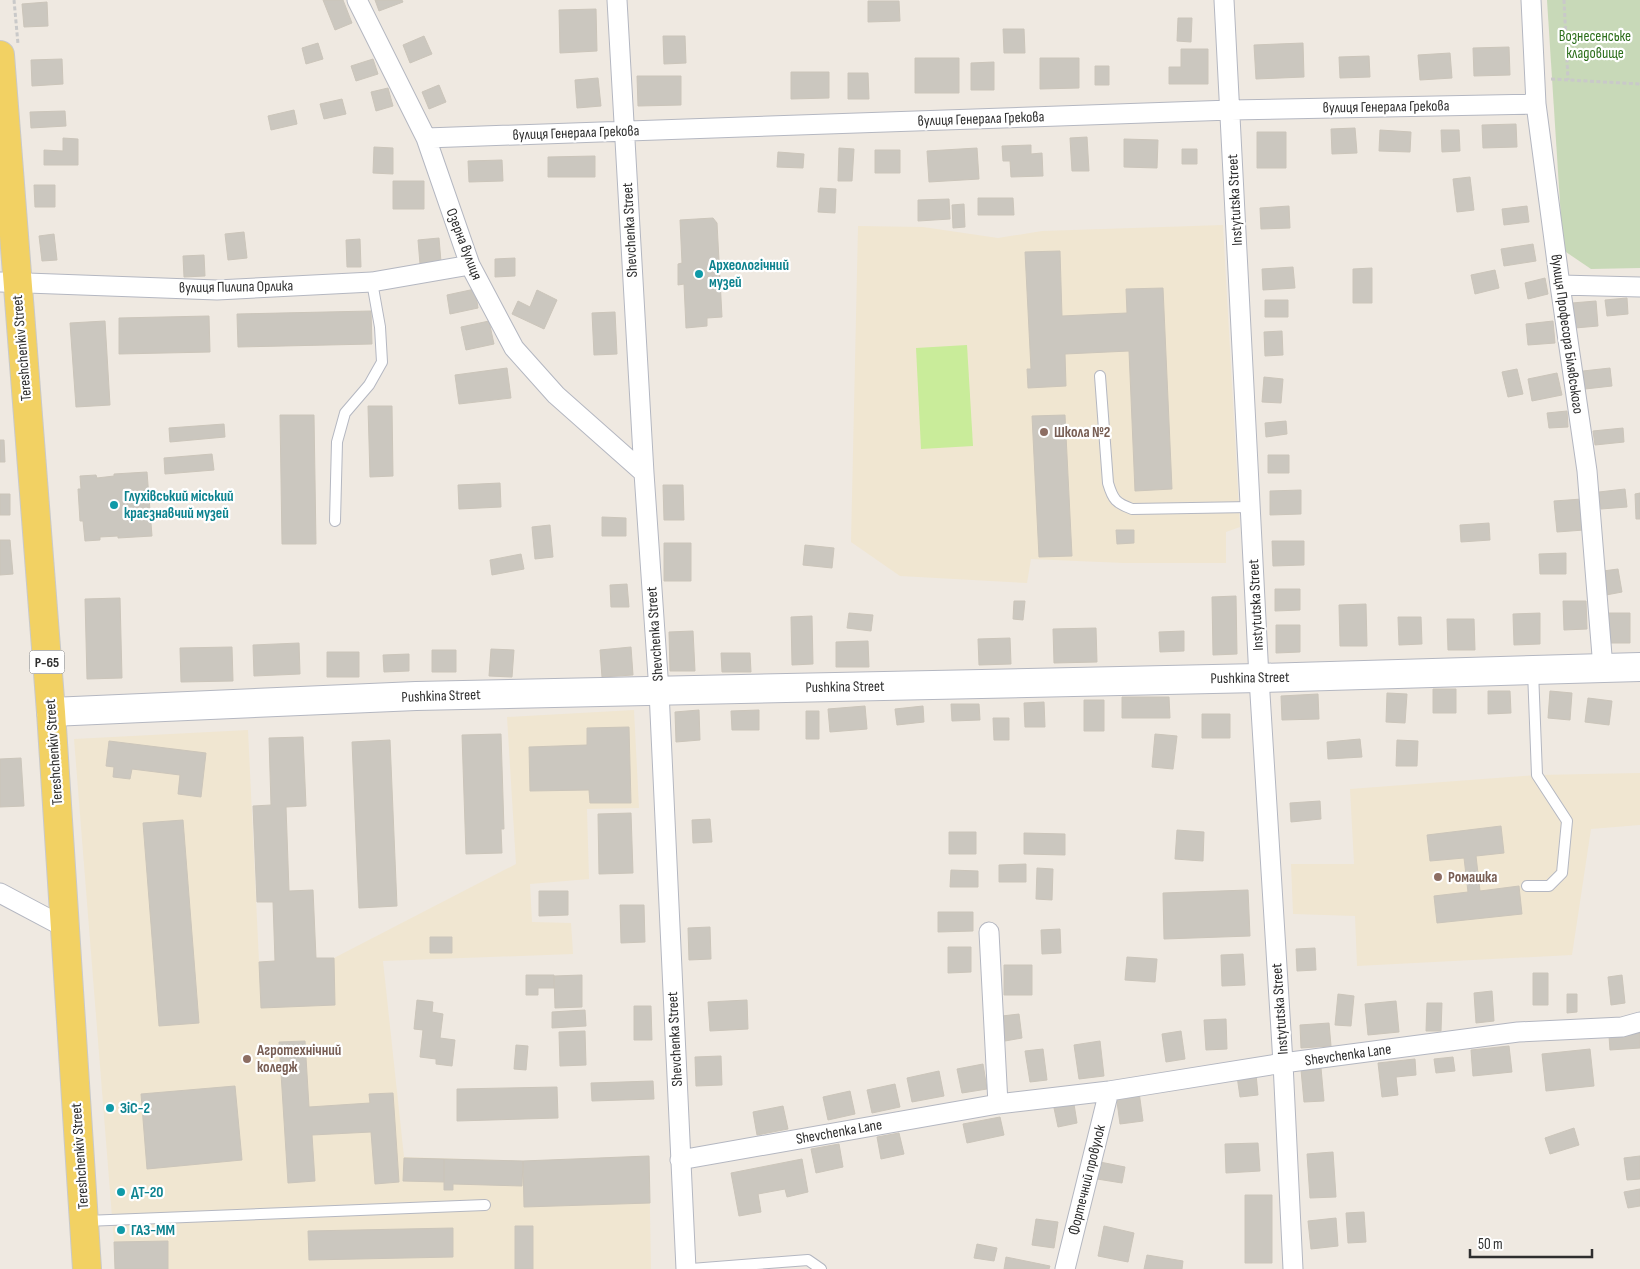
<svg xmlns="http://www.w3.org/2000/svg" width="1640" height="1269" viewBox="0 0 1640 1269" font-family="'Sofia Sans Condensed',sans-serif">
	<rect width="100%" height="100%" fill="#efe9e1"/>
	<path fill="#f0e6d1" d="M1223,225L1240,527L1226,532V563H1124L1031,559L1027,583L900,576L851,542L858,226L923,227L998,238L1042,231Z
		M634,710L639,808L587,809L589,879L530,884L532,922L571,923L573,954L383,961L404,1157L523,1161L649,1156L651,1269H115L114,1242L74,739L248,730L259,962L334,958L516,864L507,717Z
		M1640,773V825L1591,829L1572,955L1357,966L1355,916L1293,914L1291,864H1354L1350,789L1537,775Z"/>
	<path fill="#c8d9b8" d="M1547,0H1640V268L1591,269L1563,250Z"/>
	<path fill="#c9ec9a" d="M967,345L973,446L921,449L916,348Z"/>
	<path fill="#cbc7bf" stroke="#cbc5ba" d="M323,0H343L352,23L335,30Z
		M375,0H402L403,2L379,11Z
		M868,1H899L900,21L868,22Z
		M47,2L48,26L24,27L22,4Z
		M596,9L597,51L560,53L559,10Z
		M1178,18H1192L1191,42L1177,41Z
		M1003,29H1024L1025,53H1004Z
		M424,36L432,54L410,63L403,45Z
		M663,36H685L686,63L664,64Z
		M318,43L323,59L306,64L302,48Z
		M1303,43L1304,77L1256,79L1254,45Z
		M1509,47L1510,75L1474,76L1473,48Z
		M1181,49H1208V84H1169V67H1181Z
		M1450,53L1452,78L1420,80L1418,55Z
		M1369,56L1370,77L1340,78L1339,57Z
		M915,58H959V93H915Z
		M1040,58H1079V88L1040,89Z
		M62,59L63,84L32,86L31,60Z
		M373,59L378,74L356,81L351,66Z
		M994,62V90H971V63Z
		M1095,66H1109V85H1095Z
		M791,72H829V98L791,99Z
		M848,73H868L869,99H848Z
		M637,76H681V105L638,106Z
		M598,78L601,106L577,108L575,80Z
		M439,85L446,102L429,109L422,92Z
		M388,88L393,106L376,111L371,92Z
		M342,99L346,114L324,119L320,104Z
		M294,110L297,124L271,130L268,116Z
		M65,111L66,126L31,128L30,112Z
		M1516,124L1517,147L1483,148L1482,125Z
		M1355,128L1357,153L1332,154L1331,129Z
		M1380,130L1411,132L1410,152L1379,151Z
		M1441,130H1459L1460,151L1442,152Z
		M1257,132H1286V168H1257Z
		M1087,137L1089,171H1072L1070,138Z
		M63,138L78,139V165H44V150L63,151Z
		M1124,139L1158,140L1157,168L1124,167Z
		M1031,145V154L1042,153L1043,176L1011,177L1010,161H1003L1002,146Z
		M374,147L393,148V174L373,173Z
		M839,148L854,149L852,181H838Z
		M977,148L979,179L929,182L927,151Z
		M1182,149H1197V164H1182Z
		M875,150H900V173H875Z
		M778,152L804,154L803,168L777,167Z
		M595,156V177H548V157Z
		M502,160L503,181L469,182L468,161Z
		M1470,177L1474,210L1457,212L1453,179Z
		M393,181H424V209H393Z
		M34,185H55V207H35Z
		M820,188L836,189L835,213L818,212Z
		M978,198H1013L1014,215H978Z
		M949,199L950,219L918,221V200Z
		M964,204L965,227L953,228L952,205Z
		M1289,206L1290,228L1261,229L1260,208Z
		M1527,206L1529,222L1504,225L1502,209Z
		M713,218L717,223L722,317L707,318V326L686,328L684,284L678,285V264L682,263L680,220Z
		M244,232L247,258L228,260L225,234Z
		M54,234L57,260L42,261L39,236Z
		M439,238L441,262L420,264L418,240Z
		M360,239L361,267H347L346,240Z
		M1533,244L1536,261L1504,266L1501,249Z
		M1060,251L1062,316L1127,313L1126,289L1163,288L1172,489L1135,491L1129,351L1065,354L1066,386L1028,388L1027,369H1031L1025,252Z
		M204,255L205,276L184,277L183,256Z
		M515,258V276L495,277V259Z
		M1293,267L1295,288L1263,290L1262,269Z
		M1372,268V303H1353V269Z
		M1495,270L1499,288L1475,294L1471,275Z
		M1545,278L1548,294L1528,299L1525,283Z
		M475,289L478,308L450,314L447,295Z
		M537,290L557,300L544,329L512,314L518,301L530,307Z
		M1627,298L1628,314L1607,316L1605,300Z
		M1265,300H1288V317H1265Z
		M1596,301L1598,326L1575,328L1572,303Z
		M371,311L372,344L238,347L237,314Z
		M615,312L617,354L594,355L592,313Z
		M209,316L210,352L119,354V318Z
		M105,321L110,405L76,407L70,323Z
		M489,321L494,344L466,350L461,327Z
		M1553,321L1555,343L1528,345L1526,324Z
		M1282,331L1283,355L1265,356L1264,332Z
		M507,368L511,398L459,404L455,375Z
		M1610,368L1612,386L1585,389L1583,371Z
		M1517,369L1523,394L1508,397L1502,372Z
		M1557,373L1562,395L1532,401L1528,379Z
		M1264,377L1283,379L1281,403L1262,402Z
		M368,406H392L393,476L370,477Z
		M1567,411L1568,427L1549,428L1547,413Z
		M280,415H314L316,544H282Z
		M1065,415L1072,556L1039,557L1032,416Z
		M1286,421L1287,434L1266,437L1265,423Z
		M224,424L225,437L170,442L169,428Z
		M1623,428L1624,442L1595,445L1593,431Z
		M0,440H4L5,462H0Z
		M212,454L214,470L165,474L164,458Z
		M1268,455H1289V473H1268Z
		M147,472L152,536L118,538V536L100,537V540L85,541L83,521H80L78,489H81L80,476L96,475L97,478L114,476V474Z
		M500,483L501,507L459,509L458,485Z
		M663,485H683L684,520H664Z
		M1625,489L1627,507L1601,509L1599,492Z
		M1301,490V514L1270,515V491Z
		M1640,493V519H1636L1635,494Z
		M0,494H10V515H0Z
		M1582,499L1584,530L1557,532L1554,501Z
		M602,517L626,518V536H602Z
		M1489,523L1490,540L1461,542L1460,525Z
		M550,525L553,557L535,559L532,527Z
		M1116,530H1134V543L1117,544Z
		M0,540H10L13,574L0,575Z
		M1272,541H1304V565L1273,566Z
		M664,543H691V581H664Z
		M805,545L834,548L832,568L803,565Z
		M1566,553V574H1540L1539,554Z
		M521,554L524,569L492,575L490,560Z
		M1618,569L1622,592L1606,595L1603,571Z
		M627,584L629,607H611L610,585Z
		M1275,589H1300V610L1275,611Z
		M1236,596L1237,654L1213,655L1212,597Z
		M120,598L122,678L87,679L85,599Z
		M1014,601H1025L1023,620L1013,619Z
		M1563,601H1586L1587,629L1564,630Z
		M1366,604L1367,646H1340L1339,605Z
		M849,613L873,615L871,631L847,628Z
		M1540,613V644L1514,645L1513,614Z
		M1608,613H1630V643H1609Z
		M812,616L813,664L792,665L791,617Z
		M1398,617H1421L1422,644L1399,645Z
		M1447,619H1474L1475,650H1448Z
		M1276,625H1300V652L1276,653Z
		M1096,628L1097,662L1054,663L1053,629Z
		M693,631L695,671H670L669,632Z
		M1184,631V651L1160,652L1159,632Z
		M1010,638L1011,664L979,665L978,639Z
		M868,641L869,667H836V642Z
		M299,643L300,674L254,676L253,645Z
		M232,647L233,681L181,682L180,648Z
		M631,647L633,675L602,677L600,650Z
		M491,649L514,650L512,677L489,676Z
		M432,650H456V672H432Z
		M327,652H359V677H327Z
		M721,653H750L751,672H722Z
		M409,654V671L384,672L383,655Z
		M1433,689H1456V713H1433Z
		M1488,691H1510L1511,713L1488,714Z
		M1550,691L1572,693L1570,720L1548,718Z
		M1387,693L1407,694L1405,723L1386,722Z
		M1318,694L1319,719L1282,720L1281,696Z
		M1122,697H1169L1170,718H1122Z
		M1588,698L1612,701L1609,725L1585,722Z
		M1084,700H1104V731H1084Z
		M1044,702L1045,727H1025L1024,703Z
		M951,704H979L980,720L952,721Z
		M865,706L867,729L830,732L828,709Z
		M923,706L924,722L897,725L895,709Z
		M699,710L700,740L676,742L675,712Z
		M759,710V730H732L731,711Z
		M806,711H819V739H806Z
		M1202,714H1230V738H1202Z
		M993,718H1009V740H994Z
		M629,727L631,803H590L589,790L530,791L529,747L587,745V728Z
		M501,734L504,829H501L502,853L466,854L462,735Z
		M1155,734L1177,736L1173,769L1152,767Z
		M303,737L306,806L286,807L289,891L313,890L316,958H334L335,1005L261,1008L259,962L275,961L273,902H257L253,806L271,805L269,738Z
		M1360,739L1362,757L1328,759L1327,742Z
		M390,740L397,906L359,908L352,742Z
		M1397,740L1418,741L1417,766H1396Z
		M109,741L206,753L201,797L178,794L180,775L132,769L130,779L113,777L114,767L106,766Z
		M21,758L24,806L0,807V759Z
		M1320,801L1321,819L1291,822L1290,803Z
		M631,813L633,873L599,874L598,814Z
		M710,819L712,842L693,843L692,820Z
		M183,820L199,1023L159,1026L143,823Z
		M1501,826L1504,853L1476,856L1480,891L1519,886L1522,914L1437,923L1434,896L1468,892L1464,858L1430,861L1427,835Z
		M1177,830L1204,832L1203,861L1175,859Z
		M949,832H976V854H949Z
		M1024,833L1065,834V855L1024,854Z
		M1026,864V882H999V865Z
		M1037,868L1053,869L1052,900L1036,899Z
		M951,870L978,871V887H950Z
		M1248,890L1250,936L1164,939L1163,893Z
		M539,891H568V915L539,916Z
		M620,905H644L645,942L621,943Z
		M938,912H973V931L938,932Z
		M710,927L711,959L689,960L688,928Z
		M1060,929L1061,953L1042,954L1041,930Z
		M430,937H452V953H430Z
		M948,947H971V972L948,973Z
		M1315,948L1316,970L1297,971L1296,949Z
		M1243,954L1245,985L1222,986L1221,955Z
		M1127,957L1157,959L1155,982L1125,980Z
		M1004,965H1032V995H1004Z
		M1533,973H1548V1005H1533Z
		M526,975H554V988H538V995H526Z
		M582,975V1007L555,1008L554,976Z
		M1622,975L1625,1003L1611,1005L1608,977Z
		M1492,991L1494,1021L1476,1023L1474,993Z
		M1338,994L1354,996L1351,1026L1335,1025Z
		M1567,994H1577V1012L1567,1013Z
		M417,1000L433,1002L432,1012L443,1014L440,1038L455,1040L452,1066L436,1064V1059L420,1057L423,1030L414,1029Z
		M747,1000L748,1029L710,1031L708,1002Z
		M1396,1001L1399,1032L1368,1035L1365,1004Z
		M1427,1003H1442L1441,1031H1426Z
		M634,1006H651L652,1040H634Z
		M585,1010L586,1026L552,1028V1012Z
		M1019,1014L1022,1038L1005,1041L1002,1016Z
		M1226,1019L1227,1049L1206,1050L1204,1020Z
		M1329,1023L1331,1046L1301,1048L1300,1025Z
		M585,1031L586,1065L560,1066L559,1032Z
		M1181,1031L1185,1059L1166,1062L1162,1034Z
		M1640,1033V1048L1610,1050L1609,1036Z
		M305,1041L309,1107L370,1103L369,1094L393,1093L399,1182L375,1184L371,1132L312,1135L315,1181L288,1183L279,1042Z
		M1100,1041L1104,1076L1079,1079L1074,1045Z
		M516,1045L528,1046L526,1070L514,1069Z
		M1509,1046L1512,1072L1473,1076L1471,1050Z
		M1043,1049L1047,1080L1030,1082L1025,1051Z
		M1590,1049L1594,1086L1546,1091L1542,1054Z
		M721,1056L722,1085L696,1086L695,1057Z
		M1453,1057L1455,1071L1436,1073L1434,1059Z
		M1415,1059L1416,1075L1396,1077L1398,1095L1382,1097L1378,1063Z
		M983,1064L987,1089L962,1093L957,1069Z
		M1321,1068L1324,1101L1304,1102L1301,1070Z
		M939,1071L944,1096L912,1102L907,1078Z
		M1256,1074L1258,1095L1240,1097L1237,1076Z
		M653,1081L654,1099L592,1101L591,1083Z
		M895,1084L900,1107L872,1113L867,1090Z
		M235,1086L242,1160L147,1169L141,1094Z
		M557,1087L558,1118L457,1121V1089Z
		M850,1091L855,1114L828,1120L823,1097Z
		M1139,1092L1143,1121L1120,1124L1116,1094Z
		M1074,1104L1077,1123L1058,1127L1054,1108Z
		M783,1106L788,1129L757,1135L753,1112Z
		M1000,1117L1004,1135L967,1143L963,1124Z
		M1574,1128L1579,1145L1550,1154L1545,1138Z
		M899,1133L904,1154L881,1159L877,1137Z
		M1258,1143L1260,1171L1226,1173L1225,1144Z
		M839,1144L843,1167L816,1173L811,1149Z
		M1333,1152L1336,1197L1310,1198L1307,1154Z
		M649,1156L650,1203L524,1207L523,1161Z
		M1640,1156V1179L1627,1180L1624,1158Z
		M404,1158L444,1159V1182L403,1181Z
		M444,1159L523,1161L522,1186L453,1184V1190H444Z
		M802,1159L808,1192L787,1197L785,1189L758,1194L761,1212L739,1216L731,1173Z
		M1100,1162L1125,1167L1122,1183L1097,1179Z
		M1640,1189V1206L1628,1208L1624,1192Z
		M1245,1195H1272V1263H1245Z
		M1364,1212L1366,1242L1348,1243L1346,1213Z
		M1336,1218L1338,1246L1311,1249L1308,1221Z
		M1036,1219L1058,1222L1054,1248L1032,1245Z
		M515,1226H533V1269H515Z
		M1104,1226L1134,1233L1128,1262L1098,1256Z
		M453,1228V1257L309,1260L308,1231Z
		M168,1241V1269H115L114,1242Z
		M977,1244L997,1248L994,1261L974,1258Z
		M1147,1255L1183,1261L1182,1269H1144Z
		M1006,1257L1050,1266L1049,1269H1004Z"/>
	<g fill="none" stroke-linecap="round" stroke-linejoin="round">
		<defs>
			<path id="lane" d="M1100,376L1108,483C1113,500 1116,503 1132,509L1251,507
				M335,521L337,442L345,413L369,385L382,362L380,327L372,282
				M1527,886H1549L1562,873L1567,821L1537,775L1533,671
				M85,1221L485,1205
				M691,1269L808,1260L821,1269"/>
			<path id="street" d="M357,0L426,138L470,265L514,348L556,395L644,473
				M617,0L644,473L659,691L686,1269
				M1224,0L1259,678L1283,1063L1293,1269
				M1531,0L1536,104L1560,285L1587,471L1603,668
				M426,138L1231,110L1536,104
				M0,282L217,290L372,282L470,265
				M1560,285L1640,287
				M0,893L66,928
				M989,932L998,1104
				M680,1160L998,1104L1109,1091L1283,1063L1518,1032L1622,1027L1640,1022
				M1065,1269L1109,1091"/>
			<path id="secondary" d="M51,712L416,696L1259,678L1640,667"/>
			<path id="primary" d="M0,55L51,712L87,1269"/>
		</defs>
		<use href="#lane" stroke="#b4b7c1" stroke-width="12"/>
		<use href="#street" stroke="#b4b7c1" stroke-width="21"/>
		<use href="#secondary" stroke="#b4b7c1" stroke-width="30"/>
		<use href="#primary" stroke="#c9c9c9" stroke-width="30"/>
		<path stroke="#c9c9c9" stroke-width="3" stroke-dasharray="4 2.5" stroke-linecap="butt" d="M14,0L18,44
			M1564,0L1568,80
			M1551,79L1640,84"/>
		<use href="#lane" stroke="#fff" stroke-width="10"/>
		<use href="#street" stroke="#fff" stroke-width="19"/>
		<use href="#secondary" stroke="#fff" stroke-width="28"/>
		<use href="#primary" stroke="#f2d163" stroke-width="28"/>
	</g>
	<g fill="#0f9aa8" stroke="#fff" stroke-width="2">
		<circle cx="699" cy="274" r="5"/>
		<circle cx="114" cy="505" r="5"/>
		<circle cx="110" cy="1108" r="5"/>
		<circle cx="121" cy="1192" r="5"/>
		<circle cx="121" cy="1230" r="5"/>
	</g>
	<g fill="#8d6e63" stroke="#fff" stroke-width="2">
		<circle cx="1044" cy="432" r="5"/>
		<circle cx="1438" cy="877" r="5"/>
		<circle cx="247" cy="1059" r="5"/>
	</g>
	<g text-anchor="middle" dominant-baseline="central" stroke-width="4.5" stroke-linejoin="round" paint-order="stroke">
		<rect fill="#fff" stroke="#6d6d6d" stroke-width="1" x="29.5" y="650.5" width="35" height="23" rx="4"/>
		<g font-size="14" font-weight="bold" fill="#2e2e2e">
			<text x="47" y="662">Р-65</text>
		</g>
		<g font-size="15" fill="#2c6e1b" stroke="#fff">
			<text x="1595" y="36">Вознесенське<tspan x="1595" dy="17">кладовище</tspan></text>
		</g>
		<g font-size="15" fill="#2e2e2e" stroke="#fff">
			<text transform="translate(1386 107) rotate(-1)">вулиця Генерала Грекова</text>
			<text transform="translate(981 119) rotate(-2)">вулиця Генерала Грекова</text>
			<text transform="translate(576 133) rotate(-2)">вулиця Генерала Грекова</text>
			<text transform="translate(1235 200) rotate(-93)">Instytutska Street</text>
			<text transform="translate(630 230) rotate(-93)">Shevchenka Street</text>
			<text transform="translate(464 244) rotate(69)">Озерна вулиця</text>
			<text transform="translate(236 287) rotate(-1)">вулиця Пилипа Орлика</text>
			<text transform="translate(1567 334) rotate(82)">вулиця Професора Білявського</text>
			<text transform="translate(22 348) rotate(-95)">Tereshchenkiv Street</text>
			<text transform="translate(1256 605) rotate(-93)">Instytutska Street</text>
			<text transform="translate(655 634) rotate(-94)">Shevchenka Street</text>
			<text transform="translate(1250 678) rotate(-1)">Pushkina Street</text>
			<text transform="translate(845 687) rotate(-1)">Pushkina Street</text>
			<text transform="translate(441 696) rotate(-2)">Pushkina Street</text>
			<text transform="translate(54 752) rotate(-94)">Tereshchenkiv Street</text>
			<text transform="translate(1280 1009) rotate(-94)">Instytutska Street</text>
			<text transform="translate(675 1039) rotate(-93)">Shevchenka Street</text>
			<text transform="translate(1348 1055) rotate(-8)">Shevchenka Lane</text>
			<text transform="translate(839 1132) rotate(-10)">Shevchenka Lane</text>
			<text transform="translate(80 1156) rotate(-94)">Tereshchenkiv Street</text>
			<text transform="translate(1087 1180) rotate(-76)">Фортечний провулок</text>
		</g>
		<g font-size="15" font-weight="bold" fill="#0d838f" stroke="#fff" text-anchor="start">
			<text x="709" y="265">Археологічний<tspan x="709" dy="17">музей</tspan></text>
			<text x="124" y="496">Глухівський міський<tspan x="124" dy="17">краєзнавчий музей</tspan></text>
			<text x="120" y="1108">ЗіС-2</text>
			<text x="131" y="1192">ДТ-20</text>
			<text x="131" y="1230">ГАЗ-ММ</text>
		</g>
		<g font-size="15" font-weight="bold" fill="#785e54" stroke="#fff" text-anchor="start">
			<text x="1054" y="432">Школа №2</text>
			<text x="1448" y="877">Ромашка</text>
			<text x="257" y="1050">Агротехнічний<tspan x="257" dy="17">коледж</tspan></text>
		</g>
	</g>
	<path d="M1470 1249v8h122v-8" fill="none" stroke="#2e2e2e" stroke-width="2.5"/>
	<text x="1478" y="1249" font-size="15" fill="#2e2e2e" stroke="#ffffff" stroke-width="4" paint-order="stroke">50 m</text>
</svg>
